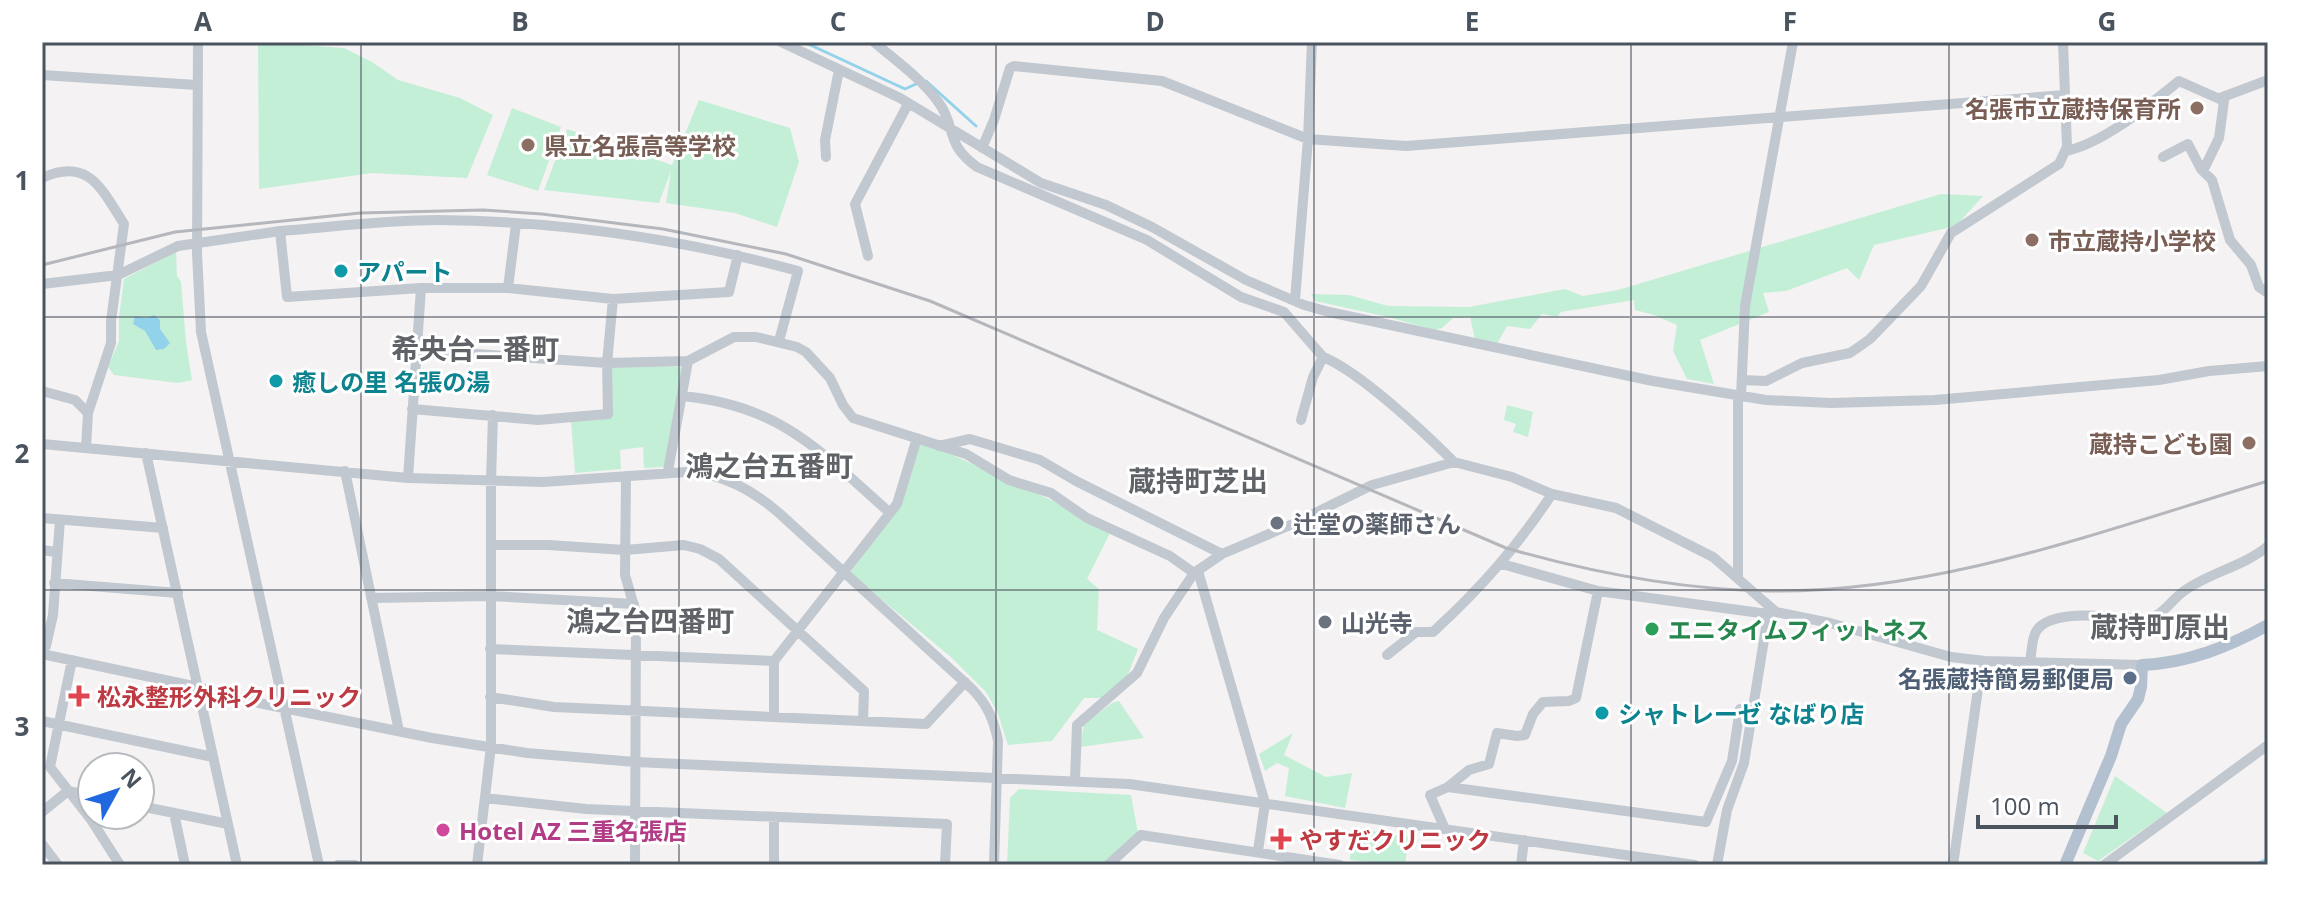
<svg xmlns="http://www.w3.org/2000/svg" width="2310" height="907" viewBox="0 0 2310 907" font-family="'Open Sans','Noto Sans JP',sans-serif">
	<rect width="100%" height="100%" fill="#f4f2f2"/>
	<path fill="#c4efd7" d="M258,42L344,48L372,62L398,80L460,98L493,115L467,178L372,173L259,189Z
		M699,100L790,128L799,162L777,227L735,213L666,203L671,171L659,203L544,190L567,129L672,165Z
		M512,108L561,127L538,191L487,175Z
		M1941,194L1983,196L1956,226L1874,245L1859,280L1847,268L1786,291L1763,293L1769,312L1700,340L1714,384L1687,379L1673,351L1677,325L1654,315L1635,310L1634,300L1561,312L1557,317L1542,314L1530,329L1507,326L1497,344L1475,339L1470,317L1453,318L1442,328L1434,330L1388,317L1315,301L1311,294L1349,295L1388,306L1469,307L1565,289L1583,296L1618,290Z
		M176,252L177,276L181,282L186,342L192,380L178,383L114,375L108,367L119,341V317L124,279Z
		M610,365L683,367L665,467L644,468L643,447L620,450L621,469L575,473L571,421L609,416Z
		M1507,405L1533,412L1528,437L1513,432L1516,424L1504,420Z
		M920,440L1064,506L1110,533L1087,579L1099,589L1097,630L1138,649L1127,677L1104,698H1084L1052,741L1008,745L997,711L986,692L952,658L850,573L899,504Z
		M1119,701L1144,738L1080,747L1084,724L1112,703Z
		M1293,733L1284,755L1326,777L1352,773L1345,808L1285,796L1289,768L1277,763L1265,771L1259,754Z
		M2115,776L2167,813L2098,861L2083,853Z
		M1019,789L1131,795L1138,833L1102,865H1007L1010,798Z
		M1352,828L1409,837L1405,865L1350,860Z"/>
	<path fill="#92d2ea" d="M154,315L160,320V329L170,343L164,349L156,350L145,331L133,324L135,316L147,318Z"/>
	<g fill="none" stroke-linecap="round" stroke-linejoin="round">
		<path stroke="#92d2ea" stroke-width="3" d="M804,42L905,89L918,83
			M926,81L976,126
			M2254,865L2268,859"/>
		<path stroke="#c1c8d0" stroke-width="10" d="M198,42L197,253L201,332L319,865
			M781,42L900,98L1041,183L1106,205L1152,227L1246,280L1304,305L1329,312L1653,381L1766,400L1831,403L1935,400L2159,380L2209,371L2268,366
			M874,42C896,61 922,79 939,103C957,128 944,143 977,167L1147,240L1241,297L1284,312L1323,357C1359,371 1425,433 1454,462
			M42,75L197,85
			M2220,98L2268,80
			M982,148L994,120L1010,68L1014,66L1162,81L1308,139L1406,146L2065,95
			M2066,151C2104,143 2149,105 2179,81L2224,101L2219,138L2203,171
			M826,157L825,140L839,70
			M2163,157L2188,144L2201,169L2212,180L2230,240L2251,265L2259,287L2268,293
			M42,178C89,156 102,190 124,224L111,321V343L88,413L86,448
			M738,255L729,292L613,299L508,288H421L287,297L280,231C332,227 385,220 438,220C558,221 682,239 798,271L779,341
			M868,256L855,204L908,104
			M42,284L118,275L178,246
			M508,288L516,224
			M1295,300L1308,139L1312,42
			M418,350L607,363L688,361L734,337H756L797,347L806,352L830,378L843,405L853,418L966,454L1009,480L1051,493L1087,518L1170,556L1194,573
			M1742,380L1766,381L1802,363L1850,353L1870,339L1921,286L1951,233L2059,164L2067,147L2063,42
			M42,391L75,400L88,413
			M682,396C780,405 820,451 890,513
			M1741,397L1745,306L1793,42
			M412,409L538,420L608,414L607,363L613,299
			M1301,420L1313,377L1323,357
			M42,444L408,478L543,482L687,472C724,474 752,490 779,513L972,689C987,704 994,720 998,741L994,865
			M939,446L970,439L1040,460L1076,481L1222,554
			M146,453L237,865
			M345,471L399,731
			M668,471L688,361
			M626,476L625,575L636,613L635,865
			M408,478L421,288
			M42,518L163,528
			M491,545H548L625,550L684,545L700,549L719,559L864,691L863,721
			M42,550L56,552
			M1502,564L1598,591
			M1198,571L1265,803L1258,851
			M1738,578V396
			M54,583L178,593
			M371,598L490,596L634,604
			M46,646L53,615L60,520
			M490,649L774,661
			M42,654L198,687L259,703L432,738L527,753L635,762L1129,784L1695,865
			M1387,655L1416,632H1433C1481,588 1516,548 1552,494
			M72,660L50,767L92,821L120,865
			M2030,662C2032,653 2031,638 2037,630C2054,607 2118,618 2144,619C2162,618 2170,601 2184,591C2210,572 2243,567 2268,546
			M490,697L554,707L926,724L965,682
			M774,717V661L897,504L917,438
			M42,721L213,757
			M1075,780L1077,725L1137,673L1164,618L1194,573L1222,554L1295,523L1372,485L1454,462L1512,477L1552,494L1616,508L1713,557L1776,612L1830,623L1951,657L1985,661L2142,665
			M1448,787L1706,822L1732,761L1740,709
			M68,791L92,796
			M485,798L586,809L947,824L945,865
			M140,806L228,824
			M42,812L68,791
			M174,813L185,865
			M1444,827L1430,795L1448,787L1469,770L1489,764L1497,733L1517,736L1525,735L1533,714L1543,702L1569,701L1576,698L1598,591L1768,614
			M42,844L58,865
			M338,865H355
			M477,865L491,746V481L493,415
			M774,865V817
			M1108,865L1141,835L1340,865
			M1521,865L1524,840
			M1717,865L1727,810L1744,763L1769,609
			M1953,865L1979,682L1985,661
			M2104,865L2268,745"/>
		<path stroke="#b3c0cf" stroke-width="12" d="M2065,865L2111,756L2121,724L2138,699L2141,687L2142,665C2188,663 2228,647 2268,625"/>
		<path stroke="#b5b7bc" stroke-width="3" d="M42,265L175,232L360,213L483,210L542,214L663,229L786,254L930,301L1506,548C1593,573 1680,590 1770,591C1940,593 2107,529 2268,481"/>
		<path stroke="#c1c8d0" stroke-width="10" d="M178,246L280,231"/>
	</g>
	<path fill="none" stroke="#4a545f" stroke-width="2" stroke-opacity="0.55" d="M361,42V865M679,42V865M996,42V865M1314,42V865M1631,42V865M1949,42V865M42,317H2268M42,590H2268"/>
	<g fill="#8d6e63" stroke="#fff" stroke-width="3">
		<circle cx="2197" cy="108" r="8"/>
		<circle cx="528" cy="145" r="8"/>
		<circle cx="2032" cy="240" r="8"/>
		<circle cx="2249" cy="443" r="8"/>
	</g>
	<g fill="#0f9aa8" stroke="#fff" stroke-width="3">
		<circle cx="341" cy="271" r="8"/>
		<circle cx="276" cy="381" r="8"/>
		<circle cx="1602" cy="713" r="8"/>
	</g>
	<g fill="#6b7280" stroke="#fff" stroke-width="3">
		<circle cx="1277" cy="523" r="8"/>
		<circle cx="1325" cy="622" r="8"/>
	</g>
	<circle fill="#2e9e5b" stroke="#fff" stroke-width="3" cx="1652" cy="629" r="8"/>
	<circle fill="#5c6f8a" stroke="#fff" stroke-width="3" cx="2130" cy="678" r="8"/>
	<g fill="#e0444e" stroke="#fff" stroke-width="3">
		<path d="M75 684h8v8h8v8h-8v8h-8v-8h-8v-8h8z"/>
		<path d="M1277 827h8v8h8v8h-8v8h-8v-8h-8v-8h8z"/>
	</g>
	<circle fill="#d1479c" stroke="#fff" stroke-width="3" cx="443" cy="830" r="8"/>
	<g text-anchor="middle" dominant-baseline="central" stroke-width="6" stroke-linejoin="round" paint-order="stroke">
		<g font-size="24" font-weight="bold" fill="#785e54" stroke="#fff" text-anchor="end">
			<text x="2181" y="108">名張市立蔵持保育所</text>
			<text x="544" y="145" text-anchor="start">県立名張高等学校</text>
			<text x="2048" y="240" text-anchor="start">市立蔵持小学校</text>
			<text x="2233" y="443">蔵持こども園</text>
		</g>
		<g font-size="24" font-weight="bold" fill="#0d838f" stroke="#fff" text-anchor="start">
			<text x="357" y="271">アパート</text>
			<text x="292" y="381">癒しの里 名張の湯</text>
			<text x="1618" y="713">シャトレーゼ なばり店</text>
		</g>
		<g font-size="24" font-weight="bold" fill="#5b616d" stroke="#fff" text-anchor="start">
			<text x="1293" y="523">辻堂の薬師さん</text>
			<text x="1341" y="622">山光寺</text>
		</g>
		<g font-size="24" font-weight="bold" fill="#27864d" stroke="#fff" text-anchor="start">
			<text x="1668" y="629">エニタイムフィットネス</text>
		</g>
		<g font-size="24" font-weight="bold" fill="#4e5e75" stroke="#fff" text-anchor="end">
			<text x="2114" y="678">名張蔵持簡易郵便局</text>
		</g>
		<g font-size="24" font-weight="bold" fill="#be3a42" stroke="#fff" text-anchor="start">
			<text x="97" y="696">松永整形外科クリニック</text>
			<text x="1299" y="839">やすだクリニック</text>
		</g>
		<g font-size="24" font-weight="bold" fill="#b23c85" stroke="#fff" text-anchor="start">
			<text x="459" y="830">Hotel AZ 三重名張店</text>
		</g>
		<g font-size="28" font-weight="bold" fill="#5f6267" stroke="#fff">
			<text x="475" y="348">希央台二番町</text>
			<text x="769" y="465">鴻之台五番町</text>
			<text x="1198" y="480">蔵持町芝出</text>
			<text x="650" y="620">鴻之台四番町</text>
			<text x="2160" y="626">蔵持町原出</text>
		</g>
	</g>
	<rect width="2310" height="907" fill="none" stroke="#ffffff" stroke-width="88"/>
	<g transform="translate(116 791) rotate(50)"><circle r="38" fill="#ffffff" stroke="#b7bbbf" stroke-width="2"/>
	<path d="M0-6L14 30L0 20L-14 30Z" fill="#2168e0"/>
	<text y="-12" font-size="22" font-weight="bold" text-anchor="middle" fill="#4a545f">N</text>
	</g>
	<path d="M1978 815v12h138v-12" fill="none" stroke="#4a545f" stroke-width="4"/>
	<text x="1990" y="815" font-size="24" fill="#4a545f" stroke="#ffffff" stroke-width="6" paint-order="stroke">100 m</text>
	<rect x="44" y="44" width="2222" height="819" fill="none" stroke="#4a545f" stroke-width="3"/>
	<g font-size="26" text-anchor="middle" font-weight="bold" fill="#4a545f">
		<text x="203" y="31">A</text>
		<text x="520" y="31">B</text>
		<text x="838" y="31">C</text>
		<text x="1155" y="31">D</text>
		<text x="1472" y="31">E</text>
		<text x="1790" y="31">F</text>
		<text x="2107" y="31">G</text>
		<text x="22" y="190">1</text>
		<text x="22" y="463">2</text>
		<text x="22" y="736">3</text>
	</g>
</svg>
